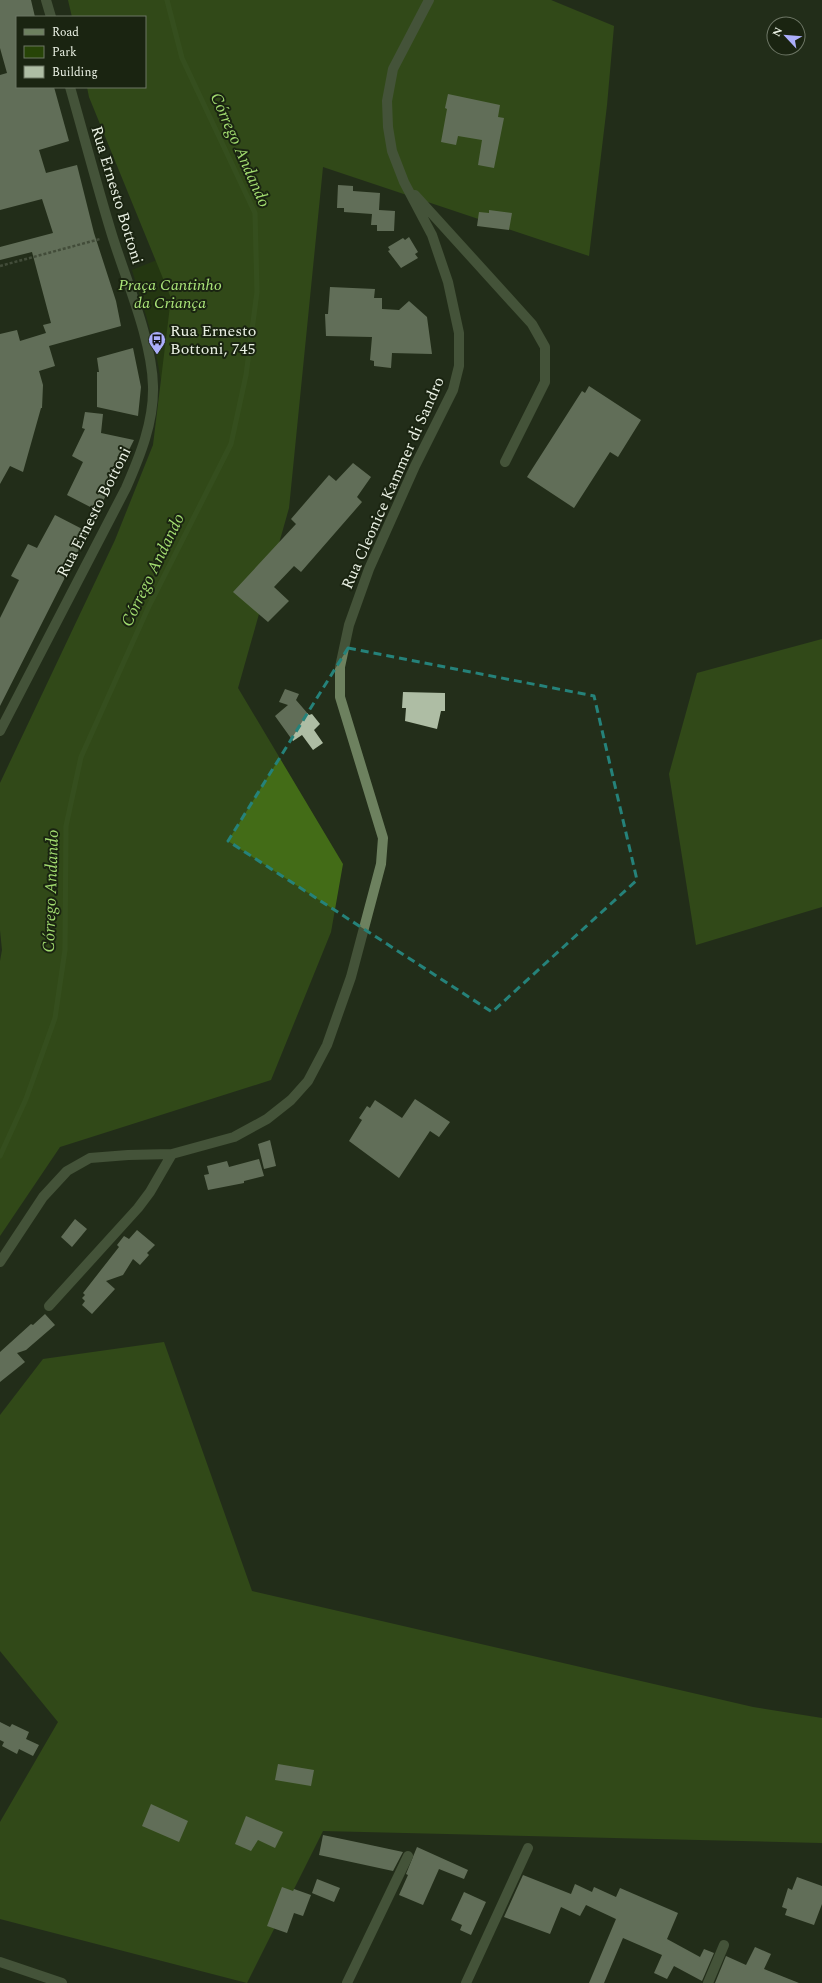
<svg xmlns="http://www.w3.org/2000/svg" width="822" height="1983" viewBox="0 0 822 1983" font-family="Spectral,serif">
	<rect width="100%" height="100%" fill="#232e1a"/>
	<path fill="#274407" d="M162,258L186,262L163,398C159,353 145,312 132,270Z"/>
	<path fill="#436c17" d="M68,0H551L614,26L607,105L589,256L323,167L289,508L238,688L343,864L331,932L271,1080L60,1147L0,1236V961L2,950L0,930V783L115,540L153,445L171,298L89,97L87,87H145V17H72Z
		M822,639V907L696,945L669,774L697,673Z
		M164,1342L252,1591L753,1707L822,1718V1843L323,1831L247,1983L0,1919V1822L58,1722L0,1651V1415L43,1359Z"/>
	<g fill="none" stroke-linecap="round" stroke-linejoin="round">
		<path stroke="#4d7724" stroke-width="5" d="M0,1156L26,1099L55,1018L65,950L66,826L81,757L149,606L231,444L246,375L257,292L255,213L182,58L167,0"/>
	</g>
	<path fill="#aebda4" d="M0,0H31L35,17H17V87H54L69,141L39,150L46,173L77,165L94,233L116,301L121,326L49,346L55,366L39,371L43,385L42,408H41L23,472L10,466L0,484V334L17,330L20,341L46,333L43,325L51,323L32,252L0,260V247L53,233L42,199L0,210V75L7,73L0,48Z
		M448,94L500,105L498,117L504,118L494,168L478,165L482,140L458,136L456,145L441,142L447,109L445,108Z
		M338,185L353,186V191L380,193L379,210L395,211L394,231H377V225H371L372,214L344,212V208H337Z
		M489,210L512,213L509,230L477,226L479,212L489,213Z
		M409,237L418,252L415,254L418,258L401,268L388,251L390,250L388,247L403,238L405,240Z
		M330,287L375,289L374,298H382V309L399,310L409,301L427,317L432,354L392,353L391,368L374,366V361L370,360L372,337L326,336L325,314H328Z
		M133,348L141,387L138,416L97,407V372H99L97,358Z
		M589,386L641,420L618,457L610,452L574,508L527,477L582,391L585,393Z
		M85,412L103,414L101,433L134,440L98,511L67,495L83,462L72,456L85,429L82,428Z
		M353,463L371,477L357,497L362,502L301,572L294,566L274,587L289,601L268,622L233,592L296,524L291,519L329,475L336,481Z
		M55,515L88,532L0,706V618L19,580L11,576L28,544L37,548Z
		M285,689L299,694L296,700L309,715L312,714L320,724L314,730L323,743L313,750L302,735L293,741L275,716L288,705L279,702Z
		M403,692L445,693V711H441L437,729L405,721L406,708H402Z
		M415,1099L450,1122L439,1137L430,1131L399,1178L349,1141L362,1120L359,1118L367,1106L370,1108L375,1100L402,1118Z
		M270,1140L276,1166L264,1169L258,1144Z
		M259,1159L264,1176L244,1181V1183L208,1190L204,1175L209,1174L207,1166L227,1161L229,1167Z
		M75,1219L87,1229L72,1247L61,1237Z
		M137,1230L155,1245L147,1253L149,1255L140,1265L133,1259L123,1275L106,1281L115,1289L92,1314L82,1305L85,1301L82,1298L85,1295L83,1293L119,1247L117,1245L124,1236L129,1239Z
		M45,1314L55,1325L26,1350L17,1353L25,1362L0,1382V1352L31,1324L33,1325Z
		M0,1722L10,1727L12,1724L29,1732L26,1739L39,1745L33,1756L19,1749L17,1754L2,1746L4,1742L0,1740Z
		M278,1764L314,1770L311,1786L275,1780Z
		M151,1804L188,1821L179,1842L142,1826Z
		M246,1816L283,1832L275,1848L258,1840L251,1851L235,1844Z
		M323,1835L361,1843L403,1852L393,1871L319,1855Z
		M417,1847L468,1870L464,1879L439,1869L423,1905L399,1895L408,1875L406,1874Z
		M523,1875L571,1894L575,1884L592,1892L594,1887L616,1897L620,1888L678,1913L667,1939L700,1957L704,1949L714,1953L702,1981L674,1966L667,1979L654,1973L662,1955L623,1938L604,1983H589L616,1919L586,1905L580,1916L561,1907L550,1934L504,1917Z
		M797,1877L822,1886V1904L814,1925L785,1915L787,1909L782,1907L788,1888L792,1890Z
		M317,1879L340,1888L334,1902L312,1893Z
		M282,1887L293,1891L294,1889L311,1895L303,1916L294,1913L287,1933L267,1926Z
		M464,1892L486,1902L471,1935L460,1930L462,1925L451,1920Z
		M755,1947L771,1954L764,1969L799,1983H715L726,1956L746,1965Z"/>
	<g fill="none" stroke-linecap="round" stroke-linejoin="round">
		<path stroke="#697261" stroke-width="2.5" stroke-dasharray="3 2" stroke-linecap="butt" d="M0,266L100,239"/>
		<path stroke="#6d815f" stroke-width="10" d="M46,0L51,17
			M415,195L532,324L545,347V382L505,462
			M0,731L126,488C140,456 154,422 153,386C152,340 126,280 112,235C97,186 84,136 70,87
			M0,1262L43,1197L67,1171L90,1158L128,1155L172,1154L234,1137L267,1119L291,1100L308,1081L327,1045L351,977L381,864L383,838L340,697V667L349,625L369,569L415,466L453,390L459,366V333L448,282L432,235L404,182L392,151L388,127L387,101L393,69L429,0
			M49,1306L138,1208L150,1192L172,1154
			M0,1962L62,1983
			M347,1983L408,1856
			M466,1983L528,1848
			M708,1983L724,1945"/>
	</g>
	<path d="M0 0H822V1983H0ZM348,648L594,696L637,880L492,1012L228,841Z" fill="#232e1a" fill-opacity=".55" fill-rule="evenodd"/>
	<path fill="none" stroke="#25827a" stroke-width="3" stroke-dasharray="8 5" stroke-linejoin="round" d="M348,648L594,696L637,880L492,1012L228,841Z"/>
	<defs>
		<symbol id="bus-pin" viewBox="-11 -11 22 30"><path d="M0 17L-7.5 6A9.5 9.5 0 1 1 7.5 6Z" fill="#acaffb" stroke="#1a2411"/><path d="M-5-6H5V4H4V6H2V4H-2V6H-4V4H-5ZM-3.5-4V0h7V-4ZM-3.5 1.2v1.5H-2V1.2ZM2 1.2v1.5H3.5V1.2Z" fill="#111"/></symbol>
	</defs>
	<g fill-rule="evenodd">
		<use href="#bus-pin" x="147" y="330" width="20" height="27"/>
	</g>
	<g text-anchor="middle" dominant-baseline="central" stroke-width="4" stroke-linejoin="round" paint-order="stroke">
		<g font-size="16" fill="#eaf1e4" stroke="#1a2411">
			<text transform="translate(117 195) rotate(73)">Rua Ernesto Bottoni</text>
			<text transform="translate(393 483) rotate(-66)">Rua Cleonice Kammer di Sandro</text>
			<text transform="translate(94 512) rotate(-63)">Rua Ernesto Bottoni</text>
		</g>
		<g font-size="16" font-style="italic" fill="#abe579" stroke="#1a2411">
			<text x="170" y="285">Praça Cantinho<tspan x="170" dy="18">da Criança</tspan></text>
		</g>
		<g font-size="16" fill="#eaf1e4" stroke="#1a2411" text-anchor="start">
			<text x="170" y="331">Rua Ernesto<tspan x="170" dy="18">Bottoni, 745</tspan></text>
		</g>
		<g font-size="17" font-style="italic" fill="#a1db6f" stroke="#1a2411">
			<text transform="translate(240 150) rotate(66)">Córrego Andando</text>
			<text transform="translate(153 570) rotate(-64)">Córrego Andando</text>
			<text transform="translate(51 891) rotate(-88)">Córrego Andando</text>
		</g>
	</g>
	<rect x="16" y="16" width="130" height="72" fill="#1a2411" stroke="#6d7665"/>
	<rect x="24" y="29" width="20" height="6" fill="#6d815f" stroke="#6d7665"/>
	<text x="52" y="36" font-size="12" fill="#eaf1e4">Road</text>
	<rect x="24" y="46" width="20" height="12" fill="#274407" stroke="#6d7665"/>
	<text x="52" y="56" font-size="12" fill="#eaf1e4">Park</text>
	<rect x="24" y="66" width="20" height="12" fill="#aebda4" stroke="#6d7665"/>
	<text x="52" y="76" font-size="12" fill="#eaf1e4">Building</text>
	<g transform="translate(786 36) rotate(296)"><circle r="19" fill="#1a2411" stroke="#6d7665"/>
	<path d="M0-3L7 15L0 10L-7 15Z" fill="#acaffb"/>
	<text y="-6" font-size="11" font-weight="bold" text-anchor="middle" fill="#eaf1e4">N</text>
	</g>
</svg>
